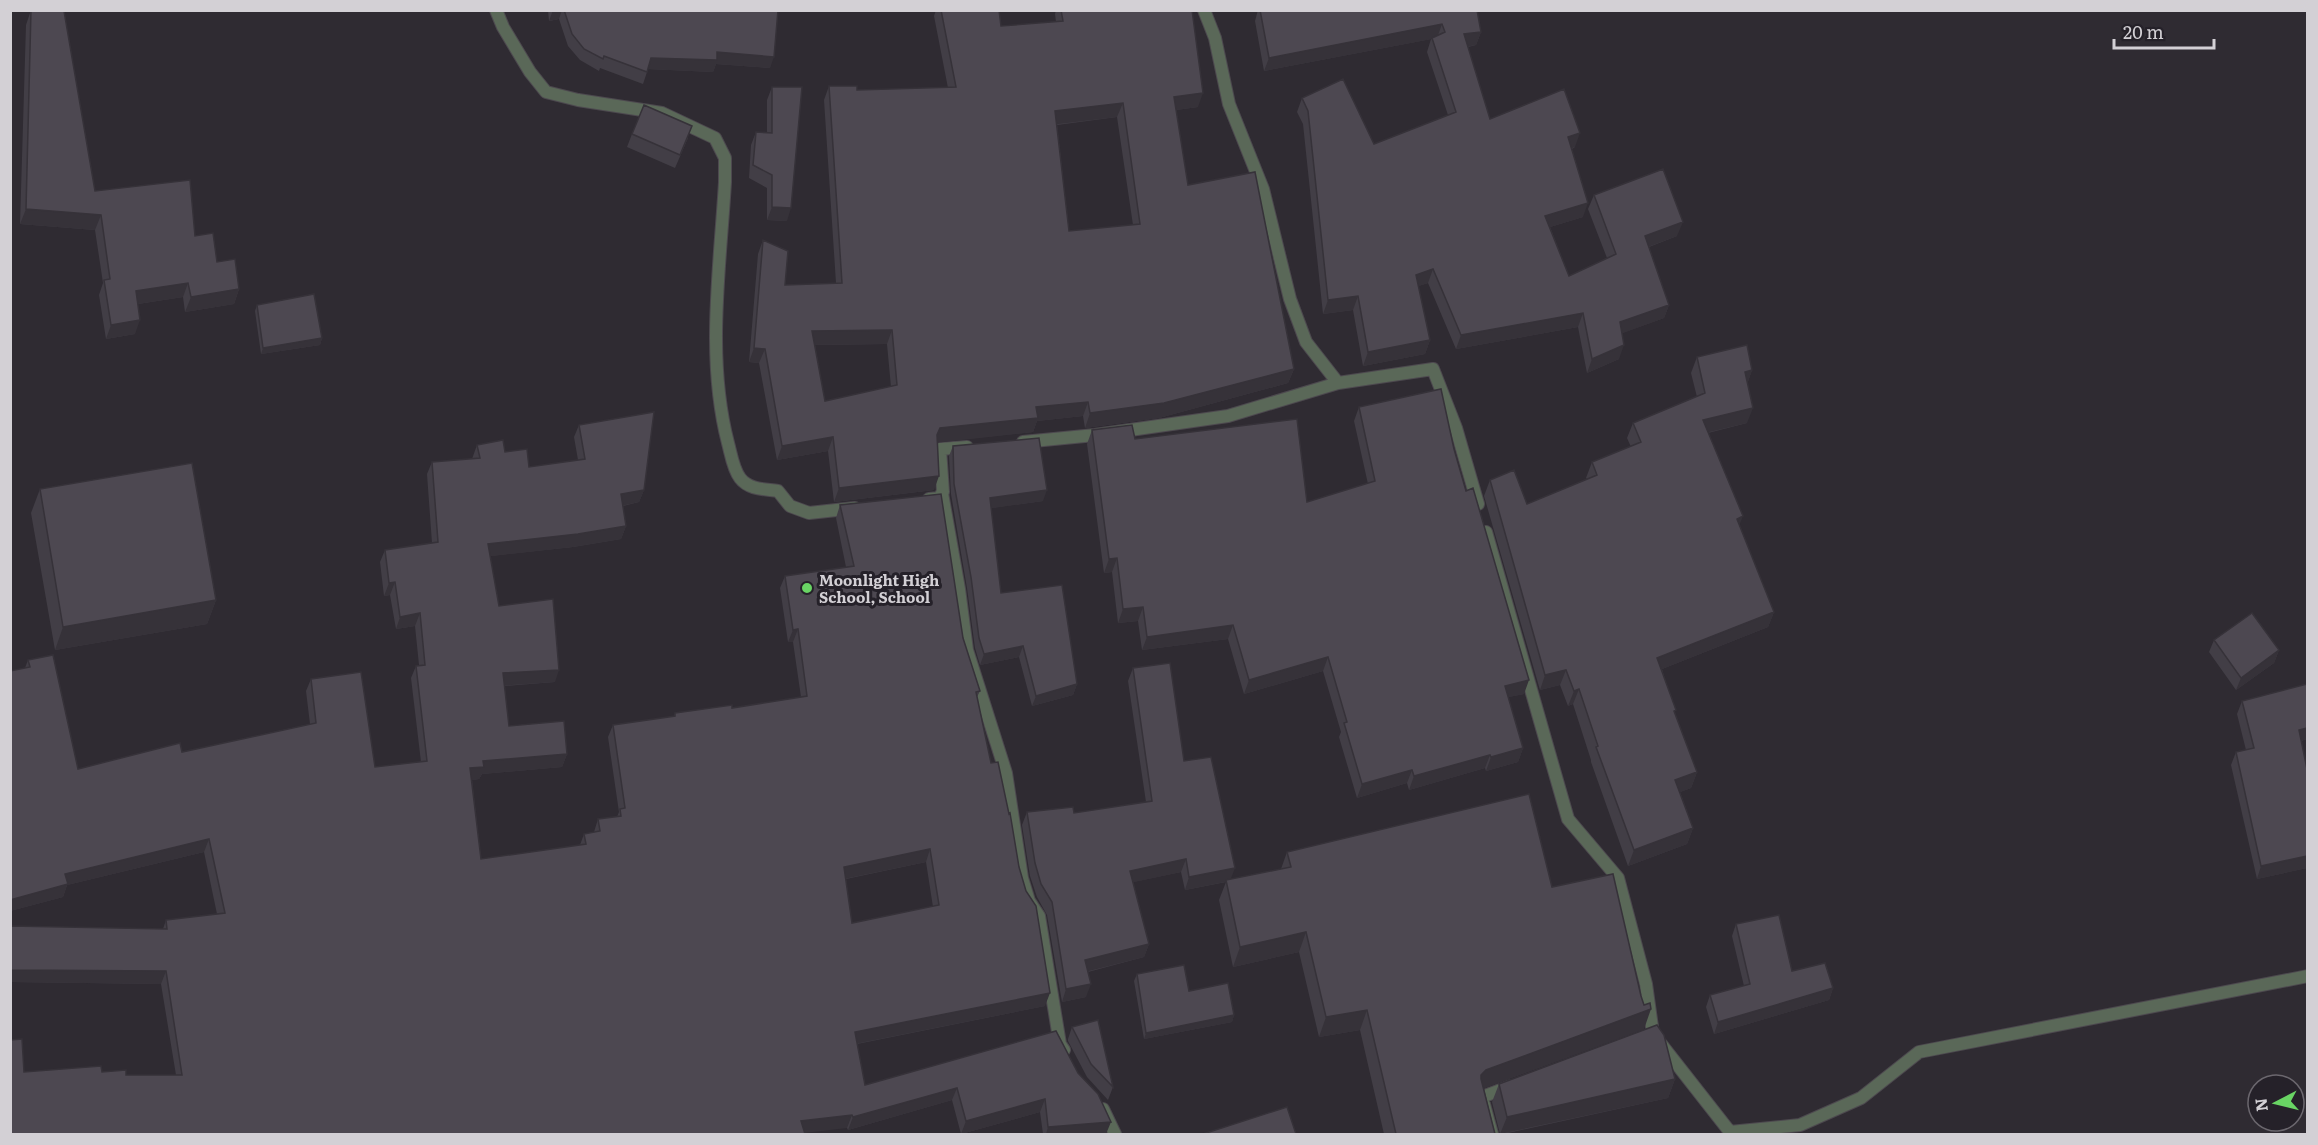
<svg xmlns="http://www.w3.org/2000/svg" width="2318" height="1145" viewBox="0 0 2318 1145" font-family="Literata,serif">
	<rect width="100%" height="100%" fill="#2f2b32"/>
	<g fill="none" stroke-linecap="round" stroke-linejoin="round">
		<defs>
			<path id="minor" d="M496,10L503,27L530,72L546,92L578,100L662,113L715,138L725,158V182C720,268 706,358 728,443C731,454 733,469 740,478C749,490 765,489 778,491L790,506L809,513L855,508
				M1204,10L1215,38L1229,104L1263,189L1290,299L1306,342L1338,383L1433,369L1456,428L1478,504
				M1023,442L1095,435L1228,416L1338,383
				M942,493L959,589L967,650L1006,773L1022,878L1029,901L1039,916L1060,1044L1064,1050
				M929,499L939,498L943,492L940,449L967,447
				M1486,532L1568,819L1618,878L1646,984L1653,1034
				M1661,1044L1730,1132L1800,1125L1861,1098L1919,1052L2308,976
				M1103,1109L1115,1134
				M1492,1134L1482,1097L1511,1086"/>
		</defs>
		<use href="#minor" stroke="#4d494f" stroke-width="14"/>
		<use href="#minor" stroke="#5a6858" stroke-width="12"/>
	</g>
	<path fill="#423e46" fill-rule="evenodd" d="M31,10L95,191L195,236L239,289L234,304L185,312L183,297L138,304L135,334L106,339L99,295L103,283L95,230L20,224L26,25Z
		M548,10H778L770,68L716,64L713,72L648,69L643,84L600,68L599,71L580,60L568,46L559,19L549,21Z
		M936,10H941L1001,26L1056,22L1055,14L1056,10H1192L1198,107L1176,110L1188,185L1294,369L1288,383L1159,418L1085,428L1083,416L1037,421L1033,432L937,442L934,490L834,502L828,451L777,460L759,363L749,362L758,254L763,240L785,285L836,283L824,100L829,86L857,90L948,88L934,16ZM1117,117L1133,225L1069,231L1057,125ZM887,344L891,387L825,401L815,345Z
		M1258,10H1477L1481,32L1476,45L1468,47L1490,119L1575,147L1572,149L1583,217L1550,227L1569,276L1607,258L1588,209L1594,195L1677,236L1649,247L1669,305L1664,318L1622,333L1619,359L1587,373L1578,327L1456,349L1428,283L1418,286L1430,340L1425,354L1363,366L1353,310L1323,314L1303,124L1297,112L1302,98L1374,144L1448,115L1427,52L1431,39L1264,71L1255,21Z
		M772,87L787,221L767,220V188L749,178L751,145L756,132L767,133V100Z
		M632,134L688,138L675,168L627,147Z
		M257,305L322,338L320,345L261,354L255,311Z
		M1697,357L1752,370L1747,384V423L1708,433L1739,525L1774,612L1768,627L1662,669L1675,713L1697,772L1691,788L1680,792L1693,828L1687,844L1628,866L1591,762V760L1573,704L1568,706L1560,685L1540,690L1484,496L1490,480L1527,504L1587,479L1586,478L1592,462L1631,447L1627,438L1633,423L1697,397L1691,373Z
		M1359,407L1454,449L1524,694L1508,697L1523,748L1518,762L1486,771L1485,768L1409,790L1407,783L1357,798L1339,737L1341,732L1323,671L1244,694L1228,639L1142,650L1138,621L1118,623L1112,572L1104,573L1087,444L1092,430L1135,439L1307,502L1368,484L1354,421Z
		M579,425L644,490L639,502L623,506L626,526L621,539L573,547L490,556L499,606L555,682L504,686L509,726L567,754L562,767L482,774L479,779L472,780L481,859L580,845L584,834L594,832L598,819L617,817L619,812L608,737L613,725L674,716L675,713L732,708L801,697L793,642H788L780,588L785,576L846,567L836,518L840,505L963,638L980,691L977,697L991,763L1019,867L1045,1006L857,1044L865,1085L1056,1031L1106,1134H1043L1040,1112L961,1134L952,1100L848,1130L847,1128L24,1072H102L126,1075H176L161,984L10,982V926L163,929L166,920L217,914L204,852L67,885L63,897L10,911V671L25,668L28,660L78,769L182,752L310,724L306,691L311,679L375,767L421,762L411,678L416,666L419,665L415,626L396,629L390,595L384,596L380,562L385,550L432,543L427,474L432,462L472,459L477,445L505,452L529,467L578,460L574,437ZM926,862L933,907L852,923L846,879Z
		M953,446L1043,501L991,508L1001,593L1077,684L1073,695L1032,706L1019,657L980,665L975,648L967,588L951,494L949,456Z
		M40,489L216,600L207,624L55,650L31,513Z
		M2214,640L2279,650L2274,663L2236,690L2209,652Z
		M1133,668L1184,761L1231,880L1281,869L1287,852L1552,887L1644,1029L1484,1088L1495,1134H1384L1360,1030L1319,1037L1299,952L1233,967L1219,900L1226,882L1185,890L1181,872L1133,882L1149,944L1144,957L1088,972L1086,997L1062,1002L1047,915L1037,897L1030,876L1022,825L1027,812L1074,813L1146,802L1128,681Z
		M2242,701L2307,739L2301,741L2307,769V868L2257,879L2231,765L2236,752L2246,750L2237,714Z
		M1736,924L1792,971L1833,988L1829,1000L1714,1034L1706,1007L1710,995L1744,986L1732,936Z
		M1137,974L1189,991L1234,1015L1232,1022L1144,1039L1134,981Z
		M1072,1027L1113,1087L1108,1100L1087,1077L1068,1041V1039Z
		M1675,1079L1668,1098L1503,1134H1500L1492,1102L1499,1084Z"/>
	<path fill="#363239" d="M553,10H562L559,19L549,21Z
		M1442,24L1437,38L1264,71L1269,58Z
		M1481,32L1476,45L1459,48L1464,34Z
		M717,52L774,57L770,68L716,64L713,72L647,69L651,58Z
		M1203,93L1198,107L1169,111L1174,97Z
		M1123,103L1117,117L1050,125L1055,111Z
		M1580,133L1575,147L1563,151L1568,137Z
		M1588,203L1583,217L1540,230L1545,216Z
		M772,207L791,208L787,221L767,220Z
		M26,209L101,215L95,230L20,224Z
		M1683,222L1677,236L1640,250L1645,236Z
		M1433,269L1428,283L1410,289L1416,275Z
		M188,283L183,297L131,305L136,291Z
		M239,289L234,304L185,312L191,297Z
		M1358,296L1353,310L1323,314L1328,300Z
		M1669,305L1664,318L1615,336L1620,322Z
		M1583,313L1578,327L1456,349L1461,335Z
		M140,320L135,334L106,339L111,325Z
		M892,330L887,344L807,345L812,331Z
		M322,338L320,345L261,354L263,348Z
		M1430,340L1425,354L1363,366L1368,352Z
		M1624,345L1619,359L1587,373L1592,359Z
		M754,348L765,349L759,363L749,362Z
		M1294,369L1288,383L1159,418L1085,428L1090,413Z
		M1752,370L1747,385L1745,372Z
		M1088,402L1083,416L1037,421L1033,432L935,443L932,450L940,428L1036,407Z
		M1753,408L1747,423L1697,435L1703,420Z
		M833,437L828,451L777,460L782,446Z
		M939,476L934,490L834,502L839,488Z
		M644,490L639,502L616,507L621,494Z
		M1047,490L1043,501L986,509L990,498Z
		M1743,516L1737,531V519Z
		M626,526L621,539L573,547L483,557L488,544Z
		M1117,558L1112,572L1104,573L1109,559Z
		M395,582L390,595L384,596L389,583Z
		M216,600L207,624L55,650L63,627Z
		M1143,607L1138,621L1118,623L1123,609Z
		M1774,612L1768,627L1652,673L1657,658Z
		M420,613L415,626L396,629L400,617Z
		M1233,625L1228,639L1142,650L1147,637Z
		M798,629L793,642H788L793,630Z
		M1023,646L1019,657L980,665L984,654Z
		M2279,650L2274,663L2236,690L2241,678Z
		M1328,657L1323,671L1244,694L1249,680Z
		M559,670L555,682L498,686L503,673Z
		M1566,670L1560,685L1540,690L1545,675Z
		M1529,680L1524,694L1500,699L1505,686Z
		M1077,684L1073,695L1032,706L1036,696Z
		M1579,689L1573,704L1568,706L1574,691Z
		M2307,728V739L2294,743L2299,730Z
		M1523,748L1518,762L1486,771L1491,757Z
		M567,754L562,767L482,774L479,779L466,781L470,768L483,761Z
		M1490,755L1485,768L1409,790L1414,776Z
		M1412,770L1407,783L1357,798L1362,784Z
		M1697,772L1691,788L1670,796L1675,780Z
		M1693,828L1687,844L1628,866L1634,850Z
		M209,839L204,852L67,885L63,897L10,911V900L65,874Z
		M930,849L926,862L839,880L844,867Z
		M2307,856V868L2257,879L2261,866Z
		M1186,859L1181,872L1125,884L1130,871Z
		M1235,868L1230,881L1185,890L1189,877Z
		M1306,932L1299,952L1233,967L1240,947Z
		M1149,944L1144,957L1081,973L1085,960Z
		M10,970L166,971L161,984L10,982Z
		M1091,984L1086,997L1062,1002L1066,989Z
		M1833,988L1829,1000L1714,1034L1718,1022Z
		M1050,993L1045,1006L850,1045L855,1032Z
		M1651,1009L1644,1029L1479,1090L1481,1075L1486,1070Z
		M1367,1010L1360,1030L1319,1037L1326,1017Z
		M1234,1015L1232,1022L1144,1039L1146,1033Z
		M1675,1079L1668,1098L1500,1134L1507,1117Z
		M957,1088L952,1100L848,1130L853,1117Z
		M1045,1099L1040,1112L961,1134L966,1121Z
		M852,1115L847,1128L796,1134L801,1121Z
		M1111,1122L1106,1134H1046L1048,1127Z"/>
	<path fill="#4d4851" stroke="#363239" stroke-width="1.5" fill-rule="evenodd" d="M31,10L64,11L95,191L190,180L195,236L213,233L217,262L235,259L239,289L191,297L188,283L136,291L140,320L111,325L104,280L110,279L101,215L26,209Z
		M564,10H778L774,57L717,52V60L651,58L647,72L604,56L603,59L584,49L572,34Z
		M941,10H999L1001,26L1063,21L1061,10H1192L1203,93L1174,97L1188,185L1255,172L1294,369L1164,403L1090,413L1088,402L1036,407L1038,418L940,428L937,435L939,476L839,488L833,437L782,446L765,349L754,348L763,240L788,251L785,285L842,283L829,86H857V90L956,87ZM1123,103L1140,224L1069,231L1055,111ZM892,330L897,385L825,401L812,331Z
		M1260,10H1477L1481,32L1464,34L1490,119L1564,89L1580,133L1568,137L1588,203L1545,216L1569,276L1616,254L1594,195L1663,169L1683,222L1645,236L1669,305L1620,322L1624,345L1592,359L1583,313L1461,335L1433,269L1416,275L1430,340L1368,352L1358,296L1328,300L1308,111L1302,98L1343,79L1374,144L1456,112L1432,38L1445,32L1442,24L1269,58Z
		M772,87H802L791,208L772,207V175L753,165L756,132L772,133Z
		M644,105L692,126L680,155L632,134Z
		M314,294L322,338L263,348L257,305Z
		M1747,345L1752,370L1745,372L1753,408L1703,420L1743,516L1737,519L1774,612L1657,658L1676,710L1674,711L1697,772L1675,780L1693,828L1634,850L1596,747L1598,746L1579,689L1574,691L1566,670L1545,675L1490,480L1514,470L1527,504L1597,475L1592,462L1641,442L1633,423L1705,393L1697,357Z
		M1441,389L1454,449L1466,491L1473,488L1529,680L1505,686L1523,748L1491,757L1490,755L1414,776L1412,770L1362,784L1344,723L1347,722L1328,657L1249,680L1233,625L1147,637L1143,607L1123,609L1117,558L1109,559L1092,430L1132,425L1135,439L1297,419L1307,502L1375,481L1359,407Z
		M654,412L644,490L621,494L626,526L578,534L488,544L499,606L553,599L559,670L503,673L509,726L564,721L567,754L483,761L484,767L470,768L481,859L586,844L584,834L600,831L598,819L621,816L620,809L625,808L613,725L675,716V713L732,705V708L807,696L798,629L793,630L785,576L854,566L840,505L941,494L963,638L980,691L976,692L991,763L998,762L1009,814L1010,813L1019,867L1026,891L1036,906L1050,993L855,1032L865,1085L1056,1031L1078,1073L1098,1094L1111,1122L1048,1127L1045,1099L966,1121L957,1088L853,1117L852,1115L801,1121L805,1134H10V1040L22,1039L24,1072L101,1066L102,1072L126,1070V1075H182L166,971L10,970V926L167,929L166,920L225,913L209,839L65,874L68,884L10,900V671L30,667L28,660L53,655L78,769L180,743L182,752L316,723L311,679L361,672L375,767L427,761L416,666L425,665L420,613L400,617L395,582L389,583L385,550L438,542L432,462L480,458L477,445L503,440L505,452L527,449L529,467L585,459L579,425ZM930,849L939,905L852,923L844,867Z
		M1039,438L1047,490L990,498L1001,593L1062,585L1077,684L1036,696L1023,646L984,654L979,638L971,577L954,484L953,446Z
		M192,463L216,600L63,627L40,489Z
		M2252,613L2279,650L2241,678L2214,640Z
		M1170,663L1184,761L1211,757L1235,868L1189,877L1186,859L1130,871L1149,944L1085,960L1091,984L1066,989L1052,902L1041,884L1035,863L1027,812L1073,807L1074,813L1152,801L1133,668Z
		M2307,684V728L2299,730L2307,769V856L2261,866L2236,752L2254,748L2242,701Z
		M1529,794L1552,887L1613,874L1641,996L1644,1005L1650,1003L1651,1009L1486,1070L1481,1075V1079L1495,1134H1396L1367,1010L1326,1017L1306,932L1240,947L1226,880L1291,867L1287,852Z
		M1779,915L1792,971L1825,963L1833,988L1718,1022L1710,995L1750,984L1736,924Z
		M1184,965L1189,991L1228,983L1234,1015L1146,1033L1137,974Z
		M1098,1020L1113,1087L1091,1064L1073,1029L1072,1027Z
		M1657,1025L1664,1035L1675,1079L1507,1117L1499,1084Z
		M1287,1107L1296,1134H1203Z"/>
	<circle fill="#69d464" stroke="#252129" stroke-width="2" cx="807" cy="588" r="6"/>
	<g text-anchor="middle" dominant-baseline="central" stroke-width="6" stroke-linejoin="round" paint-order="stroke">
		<g font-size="15" font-weight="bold" fill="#d3d0d5" stroke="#252129" text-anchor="start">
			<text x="819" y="579">Moonlight High<tspan x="819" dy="17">School, School</tspan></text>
		</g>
	</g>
	<rect width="2318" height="1145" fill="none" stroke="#d3d0d5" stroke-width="24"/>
	<g transform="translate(2276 1103) rotate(263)"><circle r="28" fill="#252129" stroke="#6b676e" stroke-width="1.5"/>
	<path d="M0-4.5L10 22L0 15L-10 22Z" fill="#69d464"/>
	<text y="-9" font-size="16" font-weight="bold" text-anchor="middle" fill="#d3d0d5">N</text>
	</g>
	<path d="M2114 39v9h100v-9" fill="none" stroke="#d3d0d5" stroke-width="3"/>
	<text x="2123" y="39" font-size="18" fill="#d3d0d5" stroke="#252129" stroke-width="4.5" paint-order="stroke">20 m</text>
</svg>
